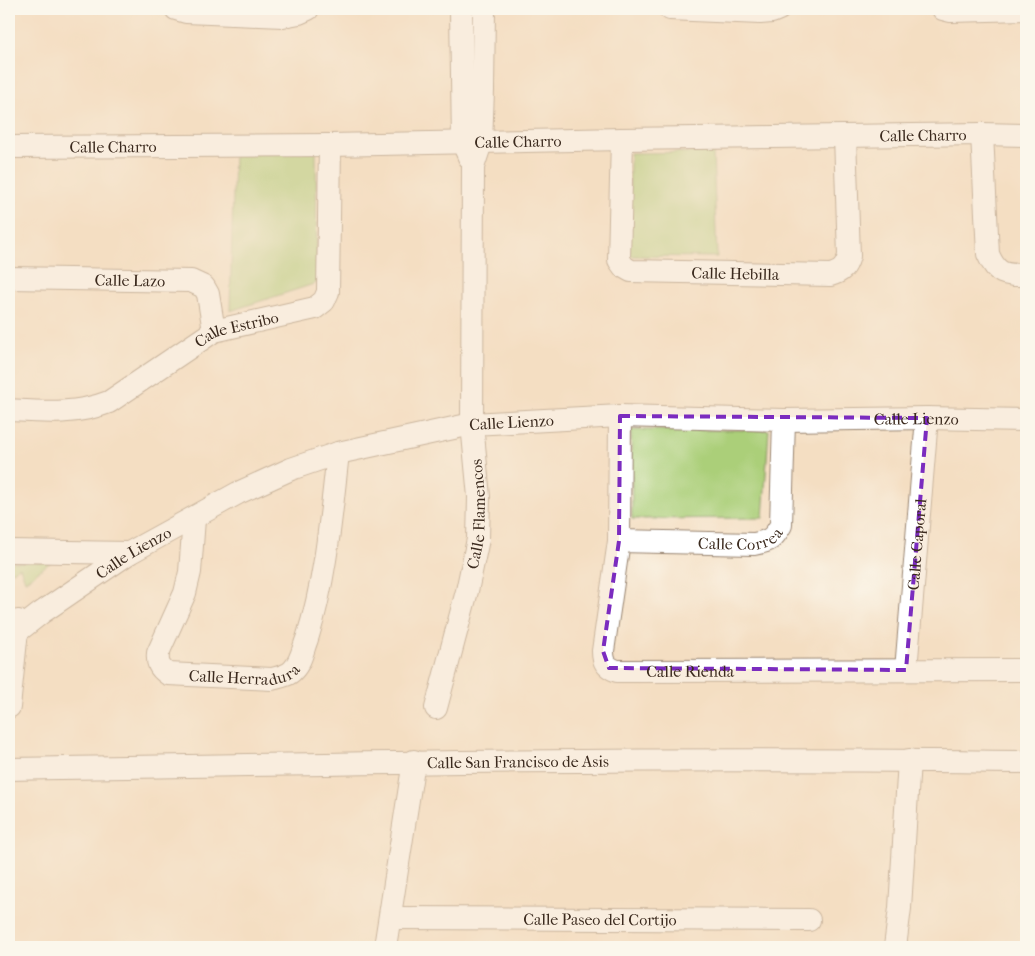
<svg xmlns="http://www.w3.org/2000/svg" width="1035" height="956" viewBox="0 0 1035 956" font-family="'IM FELL French Canon',serif">
	<rect width="100%" height="100%" fill="#fbf7ec"/>
	<filter id="ink" filterUnits="userSpaceOnUse"><feTurbulence type="fractalNoise" baseFrequency=".02" numOctaves="2"/><feDisplacementMap in="SourceGraphic" scale="10" xChannelSelector="R" yChannelSelector="G"/><feConvolveMatrix kernelMatrix="1 2 1 2 8 2 1 2 1" color-interpolation-filters="sRGB"/></filter>
	<filter id="wash" filterUnits="userSpaceOnUse"><feTurbulence type="fractalNoise" baseFrequency=".0096" numOctaves="4" result="noise"/><feDisplacementMap in="SourceGraphic" scale="20" xChannelSelector="R" yChannelSelector="G"/><feGaussianBlur stdDeviation="1.12" result="paint"/><feColorMatrix in="noise" values="0 0 0 0 0 0 0 0 0 0 0 0 0 0 0 0 0 1.4 0 .05"/><feComposite in="paint" operator="in"/></filter>
	<g filter="url(#wash)">
		<rect width="100%" height="100%" fill="#f4dec2"/>
		<path fill="#abcf79" stroke="#737c4c" d="M316,152L317,283L230,311L234,153Z
			M713,152L717,257L629,256L630,153Z
			M631,430H769L763,518L632,519Z
			M9,562H51L25,581L20,567L9,573Z"/>
	</g>
	<g filter="url(#ink)">
		<g fill="none" stroke-linecap="round" stroke-linejoin="round">
			<defs>
				<g id="minor">
					<path d="M176,9L186,12L283,16L299,13L308,9"/>
					<path d="M461,9L463,143L469,157"/>
					<path d="M670,9L760,13L772,12L779,9"/>
					<path d="M943,9L951,11L1026,9"/>
					<path d="M982,134L988,254C997,275 1004,275 1026,275"/>
					<path id="s1" d="M622,139L619,260L624,267L631,271L830,275C842,272 846,267 849,256L845,136"/>
					<path id="s2" d="M9,147L330,145L622,139L982,134L1026,135"/>
					<path id="s3" d="M9,278L191,281L204,287L208,294L214,331"/>
					<path id="s4" d="M9,410C43,412 76,415 109,402L214,331L315,308L324,301L328,292L330,145"/>
					<path id="s5" d="M620,416L619,541L603,651C603,662 606,667 617,671L1026,670"/>
					<path id="s6" d="M194,519L190,572L185,593L158,653C157,663 159,668 168,674L272,679C279,677 288,676 293,670C301,662 303,649 307,639C326,579 331,515 338,453"/>
					<path id="s7" d="M619,541L754,544C770,541 773,539 781,525L784,420"/>
					<path d="M9,551L129,553"/>
					<path id="s8" d="M9,638L41,613L129,553L238,493L291,469L338,453L472,424L620,416L784,420L927,418L1026,420"/>
					<path id="s9" d="M906,670L927,418"/>
					<path d="M9,707L18,621"/>
					<path id="s10" d="M436,708L467,591L478,539L479,497L472,424L473,167L481,143L483,90L484,9"/>
					<path id="s11" d="M9,769C348,763 687,757 1026,762"/>
					<path id="s12" d="M390,918L809,920"/>
					<path d="M385,947L414,761"/>
					<path d="M895,947L900,908L909,760"/>
				</g>
			</defs>
			<use href="#minor" stroke="#988470" stroke-width="24"/>
			<use href="#minor" stroke="#fff" stroke-width="22"/>
		</g>
	</g>
	<path d="M0 0H1035V956H0ZM620,416L927,418L906,670L609,668L603,651L619,541Z" fill="#f4dec2" fill-opacity=".55" fill-rule="evenodd"/>
	<path fill="none" stroke="#7b2cbf" stroke-width="4" stroke-dasharray="10 6" stroke-linejoin="round" d="M620,416L927,418L906,670L609,668L603,651L619,541Z"/>
	<g text-anchor="middle" dominant-baseline="central" stroke-width="4" stroke-linejoin="round" paint-order="stroke">
		<g font-size="16" fill="#3b2a1e" stroke="#fbf7ec">
			<text stroke="none"><textPath href="#s2" startOffset="914">Calle Charro</textPath></text>
			<text stroke="none"><textPath href="#s2" startOffset="509">Calle Charro</textPath></text>
			<text stroke="none"><textPath href="#s2" startOffset="104">Calle Charro</textPath></text>
			<text stroke="none"><textPath href="#s1" startOffset="242">Calle Hebilla</textPath></text>
			<text stroke="none"><textPath href="#s3" startOffset="121">Calle Lazo</textPath></text>
			<text stroke="none"><textPath href="#s4" startOffset="250">Calle Estribo</textPath></text>
			<text stroke="none"><textPath href="#s8" startOffset="961">Calle Lienzo</textPath></text>
			<text stroke="none"><textPath href="#s8" startOffset="556">Calle Lienzo</textPath></text>
			<text stroke="none"><textPath href="#s10" startOffset="199">Calle Flamencos</textPath></text>
			<text stroke="none"><textPath href="#s7" startOffset="122">Calle Correa</textPath></text>
			<text stroke="none"><textPath href="#s9" startOffset="126">Calle Caporal</textPath></text>
			<text stroke="none"><textPath href="#s8" startOffset="151">Calle Lienzo</textPath></text>
			<text stroke="none"><textPath href="#s6" startOffset="242">Calle Herradura</textPath></text>
			<text stroke="none"><textPath href="#s5" startOffset="336">Calle Rienda</textPath></text>
			<text stroke="none"><textPath href="#s11" startOffset="509">Calle San Francisco de Asis</textPath></text>
			<text stroke="none"><textPath href="#s12" startOffset="210">Calle Paseo del Cortijo</textPath></text>
		</g>
	</g>
	<rect width="1035" height="956" fill="none" stroke="#fbf7ec" stroke-width="30"/>
</svg>
